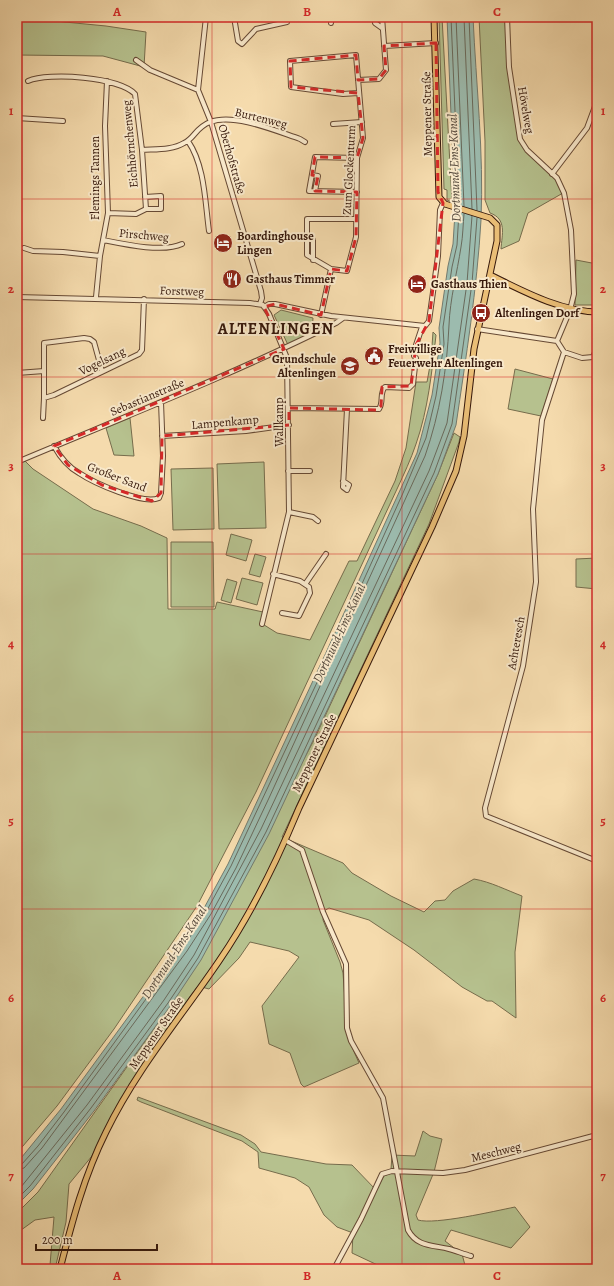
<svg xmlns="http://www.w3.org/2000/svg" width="614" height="1286" viewBox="0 0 614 1286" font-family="Alegreya,serif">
	<rect width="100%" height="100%" fill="#f5dbad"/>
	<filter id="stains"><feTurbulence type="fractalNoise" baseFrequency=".005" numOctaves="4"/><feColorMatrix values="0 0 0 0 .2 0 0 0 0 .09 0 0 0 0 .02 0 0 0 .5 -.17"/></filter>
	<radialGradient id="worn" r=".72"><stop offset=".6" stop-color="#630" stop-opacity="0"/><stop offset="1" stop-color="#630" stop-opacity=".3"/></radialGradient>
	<path fill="#b6c18e" stroke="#766c4c" d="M17,17H34L44,20L106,26L146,32L144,67L103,56L17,55Z
		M439,17H442L452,202L447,200V190L444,189Z
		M479,17H507V41L522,144L555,177L563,193L528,213L519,241L501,249C502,234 507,219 490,213L485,200V141Z
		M576,260L597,264V305H575Z
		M281,310L313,318L312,332L288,345L274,315Z
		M433,332L436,335C432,371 428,410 416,444C411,459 404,474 397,489L256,792L197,906L114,1029L57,1106L17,1153V464L25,461L33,469L93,509L141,526L167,538L168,609H215L217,602L263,612L261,623L277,633L310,640L349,561H357L395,481L406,448L416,382H427L431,360Z
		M515,369L553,379L541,416L508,409Z
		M130,418L134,456L114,455L106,428Z
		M454,433L460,437L459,442L429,524L282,837L343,863L352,873L391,896L424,912L435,901L445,900L453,891L474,879C491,882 506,890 522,896L515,952L516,1018L492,1001H487L462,987L414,950L369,920L329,908L324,911L323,920L340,962L343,973L348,1038L359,1063L304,1087L301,1084L290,1053L269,1044L262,1006L299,957L289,951L250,942L239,958L209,989L198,986L191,995L142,1066L105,1129L92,1156L69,1184L66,1222L55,1269H51L50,1265L54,1217L35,1220L17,1233V1213L38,1192L171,1005L313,742L438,474Z
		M264,462L266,528L219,529L217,464Z
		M213,468L214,529L173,530L171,469Z
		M231,534L252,540L246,561L226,555Z
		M171,542H213L214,607H171Z
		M255,554L266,557L260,577L249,574Z
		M597,558V589L576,587V559Z
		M242,578L263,583L257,605L236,599Z
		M227,579L237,582L231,603L221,600Z
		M138,1097L241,1135L255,1144L261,1152L326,1164L352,1165L376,1190L384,1176L391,1173L427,1172L391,1169L392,1155L415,1156L423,1131L430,1136L442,1139L434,1172L416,1215L418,1220C435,1225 495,1211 515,1207L530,1227L511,1248L451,1230L445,1241L462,1254L466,1269H386L352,1253L353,1233L337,1227L324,1215L309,1187L295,1178L259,1168L258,1152L242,1141L141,1102L137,1100Z"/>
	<path fill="#9cbbae" stroke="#737a6d" d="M447,17H473C476,84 484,153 481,220C477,289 466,357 456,425L438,474L269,834L201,960L171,1005L94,1111L33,1189L17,1205V1163L61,1109L180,946L203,910L228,864L324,657L417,453L432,395L440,343L439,328L448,266L453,244L455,212Z"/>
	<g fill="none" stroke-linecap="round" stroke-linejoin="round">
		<path stroke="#696a5c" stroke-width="1" d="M451,17L459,205
			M456,17L464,206
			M464,17L472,209
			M469,17L477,210
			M17,1165L22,1164L38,1146L64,1112L183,948L206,912L231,866L328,659L403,493L426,438L436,396L444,344L443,327L452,267L457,245L459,212
			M17,1170L24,1168L42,1148L187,951L211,914L236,868L269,798L425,456C440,413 447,369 449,325C450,299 457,273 461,247C463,236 463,224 464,214
			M17,1192L87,1105L164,1000L194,955L261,829L429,471L447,423L467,283L472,216
			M17,1199L30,1186L91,1108L168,1003L198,958L266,832L434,473L452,424L472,283L477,218"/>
		<defs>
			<path id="minor" d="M206,17L198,90L211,122L261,291L262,298L260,304
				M234,17L238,41L242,44L256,29L287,22L286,17
				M374,17L375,23L382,28
				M331,23L332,17
				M384,46L436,43
				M136,60L150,70L198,90
				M358,80L379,79L386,70L382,17
				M28,81C49,72 119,77 135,94L142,150L146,209L136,214L108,213
				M17,118L63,121
				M333,124L362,122
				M188,141C205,166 205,202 209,231
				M142,150C155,149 173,150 184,143C195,138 195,128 210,122C235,113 276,131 300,139L305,142
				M552,174L587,128L597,101
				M312,175L318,176L315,191
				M357,192L309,191L315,157L357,158
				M145,197L161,196V209H146
				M307,239L313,240V260
				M103,240C123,244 163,253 182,244
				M24,248L33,251L63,252L100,256
				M331,269L307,255V219H356
				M17,297L250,303L263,305L269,314L287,358L289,512L262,624
				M96,297L100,256L108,213L105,126L107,81
				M264,307L269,304H275L331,316L425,326L429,321L438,256L440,210L443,203
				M321,315L331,269L347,271L356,237L357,158L363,138L356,55L290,61L291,87L343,94L358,93
				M477,329L557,341L570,310L574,294L571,230L564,193L557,178L527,150L520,139L509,67L507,17
				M557,341L564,352L582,358L593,357L597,348
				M564,352L542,420L533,509L536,582L523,666L485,808L486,816L597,861
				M44,371V343L84,338L90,339L94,342L102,371
				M17,373L44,371V398L54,395L139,354L142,350L144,299
				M289,408L379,409C384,402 379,393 385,387L409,388L413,384L416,358L414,356L416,345L422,327
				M43,418L44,398
				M162,436L246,431L289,425
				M54,446C60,457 68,467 79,473C94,483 143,505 159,498L161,493L163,456L161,402
				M17,462C124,417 232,375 336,323L343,318
				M288,471H310
				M343,481L349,485L347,490L343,487L347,409
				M289,512L313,517L318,521
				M273,574L300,581L309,587L310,593L299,616L282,613
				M306,583L326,554
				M285,840L302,850L323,912L346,964L347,1028L351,1041L383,1098L408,1230C417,1247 433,1245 449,1249C456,1251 464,1254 471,1256
				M334,1269L361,1219L382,1174L392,1171L443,1173L465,1170L597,1135"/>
			<path id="major" d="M490,275C523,291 559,311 597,312
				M60,1269C72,1222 84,1176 106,1132C136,1070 181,1017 219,961C252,913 277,861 299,808L432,527L456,471L464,436L474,349L497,241V225L490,218L445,204L439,197L434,17"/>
		</defs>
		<use href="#minor" stroke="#664934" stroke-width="6"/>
		<use href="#major" stroke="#36180b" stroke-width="7"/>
		<use href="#minor" stroke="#f8e8ca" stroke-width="4"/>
		<use href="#major" stroke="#eabe76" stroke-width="5"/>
	</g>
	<path fill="none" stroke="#d62828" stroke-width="3" stroke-dasharray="8 5" stroke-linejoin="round" d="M436,43L438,192L443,203L429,321L416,345L411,386L382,387L381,406L376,410L289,408V425L162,436L161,493L152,501L102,485L68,465L54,446L284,349L264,307L275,304L321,315L331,269L347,271L356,237L357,192L315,191L318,176L312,175L315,157L357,158L363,138L358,93L291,87L290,61L356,55L358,80L379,79L386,70L384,46Z"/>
	<path fill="none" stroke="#d62828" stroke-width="1" stroke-opacity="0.55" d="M212,17V1269M402,17V1269M17,199H597M17,377H597M17,554H597M17,732H597M17,909H597M17,1087H597"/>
	<defs>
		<symbol id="hotel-disc" viewBox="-11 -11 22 22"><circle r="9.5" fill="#8f2418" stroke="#f8e8ca"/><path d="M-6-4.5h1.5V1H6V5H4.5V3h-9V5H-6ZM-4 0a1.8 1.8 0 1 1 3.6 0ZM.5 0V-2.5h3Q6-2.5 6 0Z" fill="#fff"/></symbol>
		<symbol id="restaurant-disc" viewBox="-11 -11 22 22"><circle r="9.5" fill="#8f2418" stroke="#f8e8ca"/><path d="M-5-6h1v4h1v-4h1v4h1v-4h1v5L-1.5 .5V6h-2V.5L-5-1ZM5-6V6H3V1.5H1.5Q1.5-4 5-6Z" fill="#fff"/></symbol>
		<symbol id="bus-disc" viewBox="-11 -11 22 22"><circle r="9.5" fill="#8f2418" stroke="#f8e8ca"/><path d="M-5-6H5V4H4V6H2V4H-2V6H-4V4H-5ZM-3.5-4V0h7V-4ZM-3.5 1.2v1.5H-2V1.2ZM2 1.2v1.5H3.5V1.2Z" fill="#fff"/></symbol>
		<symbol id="civic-disc" viewBox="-11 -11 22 22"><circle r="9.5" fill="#8f2418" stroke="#f8e8ca"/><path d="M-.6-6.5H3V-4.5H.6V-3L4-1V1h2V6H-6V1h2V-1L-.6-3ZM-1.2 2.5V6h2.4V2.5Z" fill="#fff"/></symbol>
		<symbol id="school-disc" viewBox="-11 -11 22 22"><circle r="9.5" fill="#8f2418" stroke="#f8e8ca"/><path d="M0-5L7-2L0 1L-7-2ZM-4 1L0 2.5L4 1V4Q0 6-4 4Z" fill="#fff"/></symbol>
	</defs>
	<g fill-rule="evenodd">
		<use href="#hotel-disc" x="212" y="232" width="22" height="22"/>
		<use href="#restaurant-disc" x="221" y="268" width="22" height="22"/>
		<use href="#hotel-disc" x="406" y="273" width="22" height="22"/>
		<use href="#bus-disc" x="470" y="302" width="22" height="22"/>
		<use href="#civic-disc" x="363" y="345" width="22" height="22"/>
		<use href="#school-disc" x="339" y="355" width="22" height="22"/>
	</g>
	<g text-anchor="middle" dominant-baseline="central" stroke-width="4" stroke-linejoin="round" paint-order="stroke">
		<g font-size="12" fill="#36180b" stroke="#f8e8ca">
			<text transform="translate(526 110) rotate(80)">Hövelweg</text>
			<text transform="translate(427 114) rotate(-91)">Meppener Straße</text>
			<text transform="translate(261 118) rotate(14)">Burtenweg</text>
			<text transform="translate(130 144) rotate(-95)">Eichhörnchenweg</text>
			<text transform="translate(232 159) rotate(74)">Oberhofstraße</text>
			<text transform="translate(349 170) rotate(-87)">Zum Glockenturm</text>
			<text transform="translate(95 178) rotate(-90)">Flemings Tannen</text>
			<text transform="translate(144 235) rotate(5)">Pirschweg</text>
			<text transform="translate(182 291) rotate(2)">Forstweg</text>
			<text transform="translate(102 361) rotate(-26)">Vogelsang</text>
			<text transform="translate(147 397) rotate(-23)">Sebastianstraße</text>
			<text transform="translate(225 422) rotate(-5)">Lampenkamp</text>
			<text transform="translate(279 422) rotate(-90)">Wallkamp</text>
			<text transform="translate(117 477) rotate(21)">Großer Sand</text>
			<text transform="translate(516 643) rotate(-80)">Achteresch</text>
			<text transform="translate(314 753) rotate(-64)">Meppener Straße</text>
			<text transform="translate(156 1033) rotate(-55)">Meppener Straße</text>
			<text transform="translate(496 1152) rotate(-14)">Meschweg</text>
		</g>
		<g font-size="12" font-weight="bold" fill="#36180b" stroke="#f8e8ca" text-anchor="start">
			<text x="237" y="236">Boardinghouse<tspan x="237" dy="14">Lingen</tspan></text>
			<text x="246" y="279">Gasthaus Timmer</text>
			<text x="431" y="284">Gasthaus Thien</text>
			<text x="495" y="313">Altenlingen Dorf</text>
			<text x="388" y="349">Freiwillige<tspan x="388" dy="14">Feuerwehr Altenlingen</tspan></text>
			<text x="336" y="359" text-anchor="end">Grundschule<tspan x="336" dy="14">Altenlingen</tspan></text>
		</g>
		<g font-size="13" font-style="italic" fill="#55493c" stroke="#f8e8ca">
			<text transform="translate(454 168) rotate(-92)">Dortmund-Ems-Kanal</text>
			<text transform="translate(339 633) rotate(-65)">Dortmund-Ems-Kanal</text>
			<text transform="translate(174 952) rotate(-57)">Dortmund-Ems-Kanal</text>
		</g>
		<g font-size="16" font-weight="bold" letter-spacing="1" fill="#36180b" stroke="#f8e8ca">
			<text x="276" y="329">ALTENLINGEN</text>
		</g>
	</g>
	<rect width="614" height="1286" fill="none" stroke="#f5dbad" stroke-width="44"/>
	<path d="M36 1244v6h121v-6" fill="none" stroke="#36180b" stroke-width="2"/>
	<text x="42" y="1244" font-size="12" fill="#36180b" stroke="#f8e8ca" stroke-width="3" paint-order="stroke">200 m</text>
	<rect x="22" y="22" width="570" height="1242" fill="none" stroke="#d62828" stroke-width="1.5"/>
	<g font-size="13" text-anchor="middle" font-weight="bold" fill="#d62828">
		<text x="117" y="16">A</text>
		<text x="307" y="16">B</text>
		<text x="497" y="16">C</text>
		<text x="11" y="115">1</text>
		<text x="603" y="115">1</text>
		<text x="11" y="293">2</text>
		<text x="603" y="293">2</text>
		<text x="11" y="470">3</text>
		<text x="603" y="470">3</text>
		<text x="11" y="648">4</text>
		<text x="603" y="648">4</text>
		<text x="11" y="825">5</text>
		<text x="603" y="825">5</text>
		<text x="11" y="1002">6</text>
		<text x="603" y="1002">6</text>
		<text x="11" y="1180">7</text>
		<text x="603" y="1180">7</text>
		<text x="117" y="1280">A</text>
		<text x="307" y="1280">B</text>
		<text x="497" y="1280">C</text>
	</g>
	<rect width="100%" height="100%" filter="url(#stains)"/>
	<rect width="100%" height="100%" fill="url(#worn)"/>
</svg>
